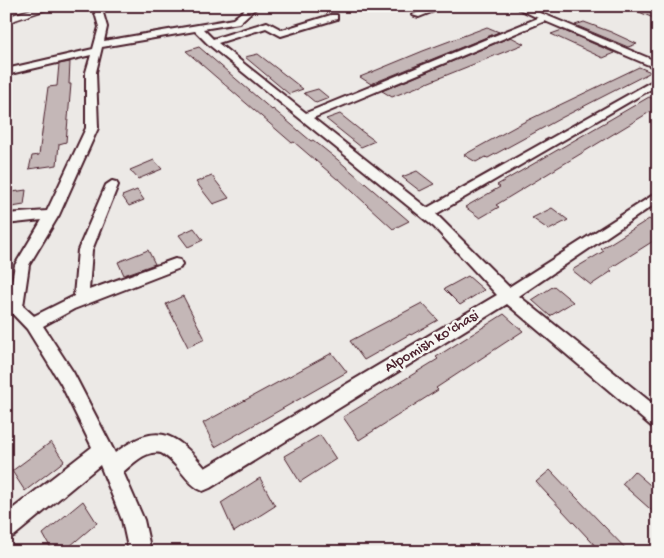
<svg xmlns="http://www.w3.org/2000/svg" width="664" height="558" viewBox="0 0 664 558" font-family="'Gochi Hand',sans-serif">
	<rect width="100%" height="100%" fill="#ece9e6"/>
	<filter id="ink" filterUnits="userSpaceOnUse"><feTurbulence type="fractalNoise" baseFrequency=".02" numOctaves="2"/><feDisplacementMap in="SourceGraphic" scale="10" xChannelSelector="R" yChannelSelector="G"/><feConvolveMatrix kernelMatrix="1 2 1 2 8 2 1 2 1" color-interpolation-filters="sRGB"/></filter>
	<g filter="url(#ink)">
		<path fill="#c4b7b7" stroke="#4a1f2b" d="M625,6H640L643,10L658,14V20Z
			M584,22L611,32L637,44L628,47L575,25Z
			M487,27L499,32L371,84L360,77L423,51Z
			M562,30L615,53L603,58L551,34Z
			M511,37L524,44L392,97L382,91Z
			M199,47L272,110L273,109L311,141L313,140L338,160L409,221L393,229L339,179H337L294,142L292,143L186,51Z
			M258,54L280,71L303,89L289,94L245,57Z
			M70,62L69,84H71L66,142L59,144L57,165L29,169L32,156L39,155L48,87L57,86L59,64Z
			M639,67L651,72L563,117L488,158L485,157L476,162L464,155L522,123Z
			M318,89L329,98L316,103L304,93Z
			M649,97L658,101V107L496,205L499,207L480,218L465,207L500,187L497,185Z
			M340,114L360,130L375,141L361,147L326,119Z
			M154,160L162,169L138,179L130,170Z
			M417,171L434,184L420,191L402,177Z
			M212,176L229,198L213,204L196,182Z
			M26,190L24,205L6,208V193Z
			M137,190L144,200L129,206L122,196Z
			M552,208L568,220L549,230L532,218Z
			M649,219L658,225V238L609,269L612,271L591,285L572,270L604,251L601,249Z
			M194,228L203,240L188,247L179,235Z
			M148,250L155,264L124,275L118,262Z
			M468,276L484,290L460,305L444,289Z
			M554,286L573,302L550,316L532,300Z
			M183,296L205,339L188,347L166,304Z
			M422,303L438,320L411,335L410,334L364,360L350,341Z
			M504,314L523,331L436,388L438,390L359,440L343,417L438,359L436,357Z
			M332,353L347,372L215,447L203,423Z
			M320,435L336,459L300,482L284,456Z
			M51,442L64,461L25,491L12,471Z
			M550,470L629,552H601L536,482Z
			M634,471L658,492V516L622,484Z
			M260,478L275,506L234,532L221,503Z
			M83,501L97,523L63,552H53L43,534Z"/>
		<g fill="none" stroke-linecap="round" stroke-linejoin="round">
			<defs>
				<path id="minor" d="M93,6H101L107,27L104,41L233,19L249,6H258L239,23L203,29L213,39L267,22L282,30L331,15H337V19L281,36L266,28L218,43L306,113L538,18L513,6H524L658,62V69L545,21L313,118L427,208L658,78V85L436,214L509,287L658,192V202L519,296L658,408V429L651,426L507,304L210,488L203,491C186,484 178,462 161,453C146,450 134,463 123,472L144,520L151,552H129L122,520L100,465L14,536L6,539V514L92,447L61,384L27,329L7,308L15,265L42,220L6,224V214L47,211L86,128V72L91,55L6,75V69L93,49L99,27ZM195,31L208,44L434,227L497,295L205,468C174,431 156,422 115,453L73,372L43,326L74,309L180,268L182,264L180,260L175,259L89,290L92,250L118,185L116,182L112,181L106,185L78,250L74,296L34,316L23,306L29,265L59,215L98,128L96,72L102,47Z
					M434,6H447L419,17L412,15Z
					M642,6L658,7V12L643,8Z"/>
				<path id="major" d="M41,6H57L6,23V17Z"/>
			</defs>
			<use href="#minor" stroke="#4a1f2b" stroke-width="4"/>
			<use href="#major" stroke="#4a1f2b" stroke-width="3"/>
			<use href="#minor" fill="#f6f6f2" fill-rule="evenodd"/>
			<use href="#major" fill="#f6f6f2" fill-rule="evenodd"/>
		</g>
	</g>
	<g text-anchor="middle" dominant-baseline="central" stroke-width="5" stroke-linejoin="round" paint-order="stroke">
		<g font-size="15" fill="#4a1f2b" stroke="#f6f6f2">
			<text transform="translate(432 342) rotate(-31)">Alpomish ko'chasi</text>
		</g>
	</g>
	<rect width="664" height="558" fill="none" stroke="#f6f6f2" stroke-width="25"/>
	<rect x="12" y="12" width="639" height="533" fill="none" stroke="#4a1f2b" stroke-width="2" filter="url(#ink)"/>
</svg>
